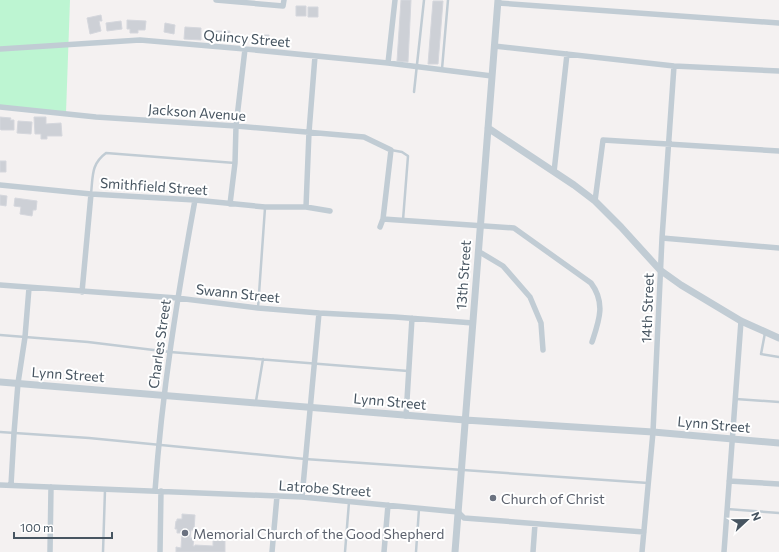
<svg xmlns="http://www.w3.org/2000/svg" width="779" height="552" viewBox="0 0 779 552" font-family="Commissioner,sans-serif">
	<rect width="100%" height="100%" fill="#f4f1f1"/>
	<path fill="#bdf5d2" d="M0,0H70L66,113L0,107Z"/>
	<path fill="#cdd0d6" stroke="#d5d7dd" d="M401,0H411L408,62L397,61Z
		M433,1H443L438,64H428Z
		M296,6H306V16H296Z
		M308,7H318V17H308Z
		M101,15L102,21H99L101,31L90,34L87,18Z
		M127,20L146,21L145,30H138V33H130V29H127Z
		M121,21L122,29L107,31L106,23Z
		M165,23L175,25L174,34L164,32Z
		M185,27L201,28V40L184,39Z
		M216,31H230L229,42H216Z
		M256,35H269V44H256Z
		M0,117L11,118L10,120H14V130H1L0,129Z
		M34,117H46V124L61,123L62,136H47V139H41V134H35Z
		M18,121L32,122L31,134L17,133Z
		M0,161H6V172H0Z
		M0,195L7,196L6,206L0,205Z
		M15,198L37,201L36,210H33L32,216L20,214L21,207L14,206Z
		M182,514L195,515L194,530H191L190,538H194L193,546H195V545L213,546V539L225,540V552H176V547L181,548L182,533H177V529H175L176,521H177V519H182Z"/>
	<g fill="none" stroke-linecap="round" stroke-linejoin="round">
		<path stroke="#c1ccd4" stroke-width="2.5" d="M442,69L448,0
			M414,92L424,0
			M391,150L402,152L408,156L403,220
			M91,194C93,176 91,164 106,153L235,163
			M258,308L265,208
			M765,333L761,354L779,357
			M0,335L88,342L170,352L408,371
			M736,399L779,402
			M256,401L263,359
			M0,432L89,438L305,459L648,483
			M727,509L779,513
			M103,552L105,490
			M345,552L349,502
			M416,552L419,509"/>
		<path stroke="#c1ccd4" stroke-width="5.5" d="M216,0L283,6L284,0
			M498,3L779,23
			M494,46L674,66L779,71
			M0,49L140,40L245,49L388,63L492,76
			M388,63L395,0
			M0,107L96,117L236,126L364,137L391,150L383,219L380,227
			M554,172L567,54
			M0,185L91,194L195,200L265,207H306L330,211
			M595,201L603,140L779,151
			M230,204L235,163L236,126L245,49
			M306,207L309,132L315,56
			M383,219L514,228L591,283C606,303 599,321 592,342
			M662,238L779,248
			M478,251L503,266L530,297L541,323L543,350
			M0,285L177,298L258,308L319,313L395,317L473,323
			M82,292L91,194
			M406,416L412,318
			M729,481L779,484
			M0,485L302,497L458,512L464,518L644,532
			M11,485L14,433L18,383L25,337L29,288
			M155,491C162,392 177,298 195,200
			M302,497L319,313
			M50,552L51,487
			M160,552L161,491
			M272,552L277,496
			M384,552L388,505
			M533,552L535,524
			M642,552L653,432L662,238L674,66
			M724,552L741,321"/>
		<path stroke="#c1ccd4" stroke-width="7" d="M488,128L574,185L595,201L621,227L660,270L681,285L741,321L779,338
			M0,382L465,420L653,432L779,443
			M455,552L498,0"/>
	</g>
	<g fill="#6b7280" stroke="#fff" stroke-width="1.5">
		<circle cx="493" cy="498" r="4"/>
		<circle cx="185" cy="533" r="4"/>
	</g>
	<g text-anchor="middle" dominant-baseline="central" stroke-width="4" stroke-linejoin="round" paint-order="stroke">
		<g font-size="14" fill="#475561" stroke="#fff">
			<text transform="translate(247 38) rotate(5)">Quincy Street</text>
			<text transform="translate(197 112) rotate(4)">Jackson Avenue</text>
			<text transform="translate(154 186) rotate(4)">Smithfield Street</text>
			<text transform="translate(463 275) rotate(-86)">13th Street</text>
			<text transform="translate(238 293) rotate(6)">Swann Street</text>
			<text transform="translate(647 308) rotate(-88)">14th Street</text>
			<text transform="translate(159 344) rotate(-82)">Charles Street</text>
			<text transform="translate(68 374) rotate(4)">Lynn Street</text>
			<text transform="translate(390 401) rotate(5)">Lynn Street</text>
			<text transform="translate(714 424) rotate(5)">Lynn Street</text>
			<text transform="translate(325 488) rotate(4)">Latrobe Street</text>
		</g>
		<g font-size="14" fill="#5b616d" stroke="#fff" text-anchor="start">
			<text x="501" y="498">Church of Christ</text>
			<text x="193" y="533">Memorial Church of the Good Shepherd</text>
		</g>
	</g>
	<g transform="translate(747 520) rotate(68)" stroke="#ffffff" stroke-width="3" paint-order="stroke">
	<path d="M0-3L7 15L0 10L-7 15Z" fill="#475561"/>
	<text y="-6" font-size="11" font-weight="bold" text-anchor="middle" fill="#475561">N</text>
	</g>
	<path d="M14 532v6h98v-6" fill="none" stroke="#475561" stroke-width="2"/>
	<text x="20" y="532" font-size="12" fill="#475561" stroke="#ffffff" stroke-width="3" paint-order="stroke">100 m</text>
</svg>
